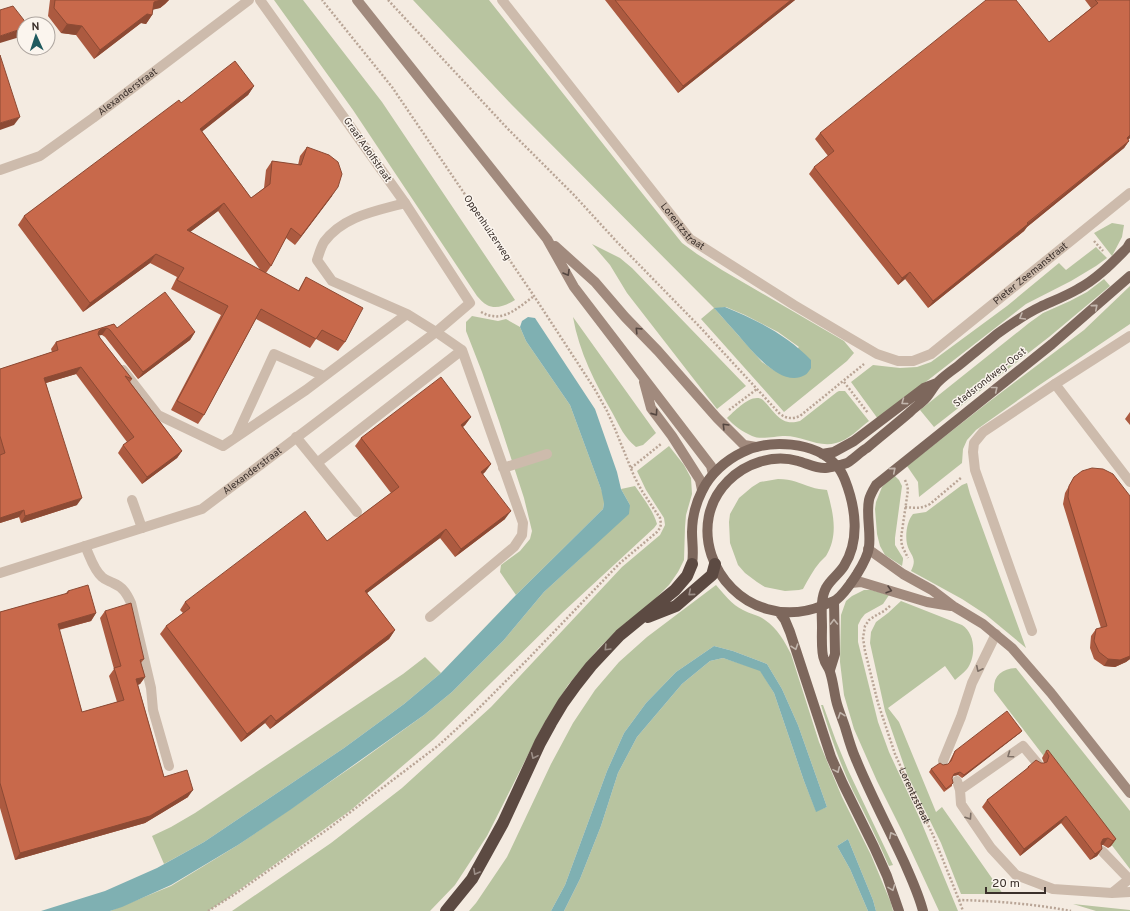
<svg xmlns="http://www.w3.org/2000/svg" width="1130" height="911" viewBox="0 0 1130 911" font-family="Overpass,sans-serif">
	<rect width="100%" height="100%" fill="#f4ebe1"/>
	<path fill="#b8c4a0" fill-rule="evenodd" d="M274,0H303L382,102L515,300C507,305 496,310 487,305C483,303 480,299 477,296L353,110Z
		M413,0H489L638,188L682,243L697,254L722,270L844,341L854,353L847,361L784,412L701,319L714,308L511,104ZM726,307L745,315L778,332L799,347L775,371L762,362L715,309Z
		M1112,223L1124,225L1122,237L1112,256L1094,233Z
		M592,244L620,258L632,268L746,386L717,409L627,293L610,265Z
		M1096,247L1107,258L1096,266L1071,281L1026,304L878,419L851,382L873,365L900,368L917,367L931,362L1007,306L1059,263L1066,270Z
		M1104,279L1110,286L1049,337L934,427L920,410L1029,323L1043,313L1070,301L1087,292Z
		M1130,286V324L1038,386L976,430L967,440L963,449L962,463L919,497L918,482L907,466L986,404L1084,330Z
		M472,316L498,321L506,319L520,327L526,341L570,405L604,497V503L603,509L516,595L500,572L501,565L520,551L530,539L532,531L524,498L499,421L482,372L466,331V322Z
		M573,317L656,433L643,445L636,447C624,437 620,427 613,414C595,383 579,352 573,317Z
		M839,391H845L869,421C860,428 847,441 836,443C819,448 802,436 785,436C776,436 760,440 752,436C743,432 733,425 727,418C735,411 752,392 763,400C775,412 781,427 800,421L837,392Z
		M669,446L684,465L691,478L692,494L686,515L685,527L684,560L678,572L669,585L649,605L623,625L599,648L568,685L542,727L487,836L455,885L430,911H232L331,843L402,788L491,707L622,567L660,535L665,525L664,518L646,490L637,471Z
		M894,475L899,480L902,486L895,538V545L903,558V560L902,566L885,555L880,546L877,534L875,509L876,502L882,487Z
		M778,479C793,479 798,483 811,487C816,489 822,489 827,490C833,512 839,535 826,556C824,558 822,560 820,562C813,570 808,580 803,589L799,590L785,591L765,587L757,582L745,573L738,565L730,543L729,522L730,514L739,498L752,487L760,482Z
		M967,483L970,494L1026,648L985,614L962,599L911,571C918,557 910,556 907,544C905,535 907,521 913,514L926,512L962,485Z
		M635,486C643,498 653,510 657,524L654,528L563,612L434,739L351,810L225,900L208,911H110L171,886L238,845L359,762L424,715L452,692L503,641L544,592L584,555L630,505L621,489Z
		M716,585C724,594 732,605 743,610C750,614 759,615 765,620C777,628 785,642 791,654L819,742L842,797L871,855L891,903L893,911H876L873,900L848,839L837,846L850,869L868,911H564L580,879L601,826L618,773L637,737L682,684L710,661L723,658L760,670L774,693L804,781L816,811L827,807L798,725L782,689L767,664L733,651L714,646L676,672L646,703L624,733L607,771L565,885L551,911H469L476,903L507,857L551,764L573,723L595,690L619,662L647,637Z
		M864,590H871L889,595L883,604L865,614L861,619L858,625V642L878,722L889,752L920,819L958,911H939L901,829L877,781L854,729L844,695L840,662L841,615L846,601L852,596Z
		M901,601L962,625C976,634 976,657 967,669C964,673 959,676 955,680L945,666L888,708L899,722L936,812L942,807L1003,894H961L941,843L907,774L885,711L870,643L871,632L876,622L888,613Z
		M425,657L441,673L404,704L344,748L204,842L164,864L152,836L171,827L195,813L403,674Z
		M1016,668L1130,811V869L994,691C993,676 1001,669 1016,668Z
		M821,705H823L836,741L848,770L893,865L889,866C878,841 866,816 853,791C840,764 830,735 821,705Z
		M1073,904L1130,910V911H1096Z"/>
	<path fill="#7fb0b2" d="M725,307C757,320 787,335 811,360V368C809,371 807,374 805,375C782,389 752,351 739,336C731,327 723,318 714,308Z
		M528,317L535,318L595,409L617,472L621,489L630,505L629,514L544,592L503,641L452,692L424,715L290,810L238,845L171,885L122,907L110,911H41L105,891L157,868L204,842L344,748L404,704L441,673L516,595L603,509L604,503L601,489L570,405L526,341L520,327L522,321Z
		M714,646L733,651L767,664L782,689L798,725L827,807L816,812L804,781L774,693L760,671L723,658L710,661L682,684L637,737L618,773L601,826L580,879L564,911H551L565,885L607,771L624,733L646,703L676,672Z
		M848,839L873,900L876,911H868L850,869L837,846Z"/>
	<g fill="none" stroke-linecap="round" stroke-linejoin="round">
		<g stroke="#b9a596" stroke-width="2.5" stroke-dasharray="2 2" stroke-linecap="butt">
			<path d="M388,0L507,128L574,195L617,242L699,326L780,414C787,419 793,419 800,416L864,364"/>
			<path d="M1094,241L1103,251"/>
			<path d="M481,312C485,314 489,316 493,316C507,319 523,304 534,296"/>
			<path d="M844,382L868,413"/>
			<path d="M729,410L757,389"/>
			<path d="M631,468L661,444"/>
			<path d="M905,480L907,485L908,490L901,538L902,546L908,558"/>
			<path d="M905,507C915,508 921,509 930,504L962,477"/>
			<path id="s1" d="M890,606L884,611L875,616L869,620L865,626L863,638L865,651L878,703L895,754L913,794L933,835L959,900C997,901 1034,904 1071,911"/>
			<path d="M959,900L963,911"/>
			<path d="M208,911L235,894L328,829L439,745L473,714L527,660L620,563L657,532L660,528L661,524L660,518L642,491L634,476L615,429L607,411L594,388L534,296L392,87L322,0"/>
		</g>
		<path stroke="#cdbbac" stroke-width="10" d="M405,203C376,211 343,216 324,242C321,247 319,254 317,260L332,281L407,314L436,332L462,350L523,523L522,535L514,547L430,617
			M123,370L158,415L223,446L306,390L407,314
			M1055,384L1130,482
			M236,437L274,354L324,376
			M296,437L357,512
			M317,463L462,350
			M503,468L547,454
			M132,500L142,528
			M85,546C90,556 93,569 102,577C105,580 109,581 113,583C123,587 127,594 131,603L151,688L153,710L169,766
			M943,761L961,717L972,683L996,634
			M957,781L960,790L961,804L991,848L1016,875L1053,889L1112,893L1130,892
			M960,790L1023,746L1038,764
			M1102,851L1129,879L1112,893"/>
		<g stroke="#cdbbac" stroke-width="10">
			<path id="s2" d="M502,0L690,239L794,305L848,337L877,354L898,361H913L931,354L1130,193"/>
			<path id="s3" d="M0,170L40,156L93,118L249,0"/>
			<path id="s4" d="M0,573L202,509L436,332L470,303L405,203L260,0"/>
			<path d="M1032,631L975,470L973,452L974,443L983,432L1055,384L1130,336"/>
		</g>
		<path stroke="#a18a7d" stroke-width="10" d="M357,0L547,239L574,287L711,466L713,474
			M555,246L595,282L625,317L658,351L717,418L744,445L756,447
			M644,382L651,408L672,436L700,480L702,490
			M868,549L903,574L932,590L953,606L983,624L1012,648L1051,693L1130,793
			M851,583L861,582L927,602L951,606"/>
		<path stroke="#7d675c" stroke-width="10" d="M1130,243L1127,248C1112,263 1097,279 1078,289C1066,296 1053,301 1040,307C1025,314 1011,324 997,334C984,345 971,355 958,366C951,371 944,376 938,382C933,387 930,394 925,399C920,404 914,408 909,413C895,425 881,436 867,448C860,452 854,459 847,463C844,464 841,465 839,465C835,466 830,468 826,468C817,469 806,463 798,461C773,454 746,463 728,481C686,523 713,594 767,609C787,615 805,613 824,605C828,603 833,602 836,600C845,593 851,583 857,574C862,566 868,556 869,547C871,531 866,515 869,500C870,495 873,490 876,485L1052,344L1130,276
			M822,454L834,452L854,441L924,388L937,383
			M692,564C694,553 692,543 692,532C692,518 696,503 702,491C710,474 726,460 743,452C769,439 815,441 836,465C840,469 843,475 845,480C856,508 860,541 844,566C839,574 830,580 826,588C820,599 822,615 822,627C822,634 821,653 824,659C825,664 829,667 830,672C833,681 834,691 836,700C838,709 842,718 845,727C848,737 851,748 855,757C870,794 889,829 905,864C912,880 919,895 923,911
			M779,612L785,620L790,632L831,757L843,784L874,847L887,876L899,911
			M830,670L835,654L834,601"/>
		<path stroke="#5c4a42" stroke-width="12" d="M648,617L676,606L712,575L715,564
			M446,911L472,879L503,823L540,743L551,723L563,703L576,685L591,666L620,635L675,590L687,576L692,564"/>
	</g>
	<path fill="#ac5a40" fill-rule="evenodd" d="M50,0H169L165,4L160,8L153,9L152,15L146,24L141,23L94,59L76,35L61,33L48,16Z
		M605,0H795L678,93Z
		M1085,0H1130V138L1128,140L1129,141L1124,148L1027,227L1024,231L928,308L905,279L898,285L809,174L814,167L828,156L815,139L820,133L1049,42L1091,8Z
		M254,86L248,95L202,131L251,198L264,188L266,170L272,161L298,165L300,156L307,147L332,196L295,245L286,238L271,266L266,273L298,291L306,277L345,342L338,351L316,339L310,348L256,319L204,415L198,424L171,410L221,315L171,289L177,277L150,263L83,312L18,225L24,216L181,103ZM218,211L261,271L190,232Z
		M114,324L117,328L195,332L190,340L138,379L105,337L102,335H99L100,338L132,379L130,382L182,451L177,458L142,484L118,453L123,445L127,442L76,374L46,383L77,505L21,523L19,517L0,523V369L52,352L51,349L56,342Z
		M1130,412V425L1125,419Z
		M471,417L465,425L463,427L491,464L485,472L483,474L505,519L455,557L440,538L367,593L395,630L389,639L270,729L265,723L241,742L160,634L166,626L183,613L180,610L185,602L327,541L391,493L355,446L361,438Z
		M1074,477L1130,496V659L1126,662L1115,667L1104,666L1094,659L1090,648L1091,636L1096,629L1101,628L1063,504L1065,493Z
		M68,591L96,613L91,621L59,630L82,712L117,702L109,676L114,669L100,618L105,611L144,659L141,663L145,677L140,684L138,685L164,777L188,797L145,823L15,860L0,808V612L65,594Z
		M1022,731L1020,733L962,778L958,775L953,776L952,778V786L944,792L929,772L931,769L943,765L948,764L955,751Z
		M1046,751L1116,839L1111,846L1108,848L1103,845H1101L1102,849L1097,856L1090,860L1061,823L1020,856L982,807L987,800L1026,770L1028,767L1041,763H1044L1042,758Z"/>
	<path fill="#8c4a34" d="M161,0H169L165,4L160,8L148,11L154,2Z
		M791,0H795L678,93L683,86Z
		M147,14L152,15L146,24L141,23L94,59L100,50Z
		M67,24L82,26L76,35L61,33Z
		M24,28V34L23,36L0,43V36Z
		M254,86L248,95L194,138L200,129Z
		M20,117L14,125L0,130V123Z
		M1130,135V138L1122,145L1127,138Z
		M1129,141L1124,148L1027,227L1024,231L928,308L933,301Z
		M338,187L332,196L295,245L301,236Z
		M224,203L218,211L181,239L187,230Z
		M156,254L150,263L83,312L90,303Z
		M910,272L905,279L898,285L902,278Z
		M107,328L102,335L96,336L94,338L101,329Z
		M195,332L190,340L138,379L143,372Z
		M81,367L76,374L39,385L44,378Z
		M471,417L465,425L455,433L461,425Z
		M182,451L177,458L142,484L147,477Z
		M491,464L485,472L476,480L481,472Z
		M82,498L77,505L21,523L25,516Z
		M24,510L19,517L0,523V518Z
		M511,511L505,519L455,557L461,549Z
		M446,529L440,538L359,599L365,591Z
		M96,613L91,621L53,631L58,624Z
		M395,630L389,639L270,729L276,721Z
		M1130,656V659L1126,662L1115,667L1104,666L1108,659Z
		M145,677L140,684L131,686L136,679Z
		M271,715L265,723L241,742L247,734Z
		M1022,731L1020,733L962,778L964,775Z
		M960,772L958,775L952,776L954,774Z
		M193,790L188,797L145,823L15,860L20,853Z
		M1066,816L1061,823L1020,856L1024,849Z
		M1108,838L1103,845L1098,846L1103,839Z
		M1116,839L1111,846L1108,848L1113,841Z
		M1102,849L1097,856L1090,860L1095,854Z"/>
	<path fill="#c8694b" stroke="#8c4a34" d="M55,0H161L154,2L152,15L147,14L100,50L82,26L67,24L54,8Z
		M615,0H791L683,86Z
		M986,0H1016L1049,42L1098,3L1095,0H1130V135L1127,138L1129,141L1027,223L1028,224L933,301L910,272L902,278L814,167L834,151L820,133Z
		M13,6L27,24H24V28L0,36V10Z
		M0,55L20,117L0,123Z
		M235,61L254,86L200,129L251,198L270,184L272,161L301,165L307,147L329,155L338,162L342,174L338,187L301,236L291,228L271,266L224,203L187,230L299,291L306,277L363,308L345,342L322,330L316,339L261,309L204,415L177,401L228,306L177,280L184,268L156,254L90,303L24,216L179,100L181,103Z
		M165,292L195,332L143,372L110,330L107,328L101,329L99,331L98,334L100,338L132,379L125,376L182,451L147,477L123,445L134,437L81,367L44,378L82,498L25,516L24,510L0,518V455L5,453L0,436V369L58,350L56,342L114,324L117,328Z
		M441,377L471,417L461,425L491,464L481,472L511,511L461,549L446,529L365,591L395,630L276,721L271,715L247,734L166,626L190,608L185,602L305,511L327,541L399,487L361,438Z
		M1092,468L1103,469L1113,474L1130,496V656L1120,660L1108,659L1099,652L1094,641L1096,629L1107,626L1068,497L1069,486L1074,477L1082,471Z
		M88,585L96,613L58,624L82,712L124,700L114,668L121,666L105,611L131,603L144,659L140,660L145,677L136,679L164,777L187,770L193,790L150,816L20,853L0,783V612L68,593V591Z
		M1007,711L1022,731L964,775L960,772L954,774L952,778L953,783L946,789L931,769L940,763L943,765L948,764L951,761L955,751Z
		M1048,750L1116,839L1113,841L1108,838L1103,839L1101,843L1102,849L1095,854L1066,816L1024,849L987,800L1029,767H1028L1036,760L1041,763H1044L1047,762L1049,756L1046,751Z"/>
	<defs><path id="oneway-chevron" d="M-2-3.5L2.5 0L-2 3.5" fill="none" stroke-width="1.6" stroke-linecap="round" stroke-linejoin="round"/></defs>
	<g stroke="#544640">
		<use href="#oneway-chevron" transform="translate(567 273) rotate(60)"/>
		<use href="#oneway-chevron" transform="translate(638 330) rotate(-134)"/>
		<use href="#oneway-chevron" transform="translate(655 413) rotate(55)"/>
		<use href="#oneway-chevron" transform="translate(725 426) rotate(-135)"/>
		<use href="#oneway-chevron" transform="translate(889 590) rotate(16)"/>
	</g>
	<g stroke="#c2b5ac">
		<use href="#oneway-chevron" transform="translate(1095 307) rotate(-41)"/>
		<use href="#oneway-chevron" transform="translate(1022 317) rotate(150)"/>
		<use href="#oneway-chevron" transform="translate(995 389) rotate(-39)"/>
		<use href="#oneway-chevron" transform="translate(904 402) rotate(143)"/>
		<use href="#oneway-chevron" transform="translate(893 470) rotate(-40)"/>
		<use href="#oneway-chevron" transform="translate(834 622) rotate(-91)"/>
		<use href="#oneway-chevron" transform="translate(795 647) rotate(71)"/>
		<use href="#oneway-chevron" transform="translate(841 715) rotate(-109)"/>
		<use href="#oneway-chevron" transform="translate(837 770) rotate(66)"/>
		<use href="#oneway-chevron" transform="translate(892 835) rotate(-117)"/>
		<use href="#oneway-chevron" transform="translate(892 888) rotate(69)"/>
	</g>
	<g stroke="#9c8e87">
		<use href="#oneway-chevron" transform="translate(691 593) rotate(140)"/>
		<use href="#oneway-chevron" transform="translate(607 648) rotate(134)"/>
		<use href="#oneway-chevron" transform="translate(534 756) rotate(115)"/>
		<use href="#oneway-chevron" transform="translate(476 872) rotate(119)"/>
	</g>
	<g stroke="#7d6f65">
		<use href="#oneway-chevron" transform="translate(979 669) rotate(116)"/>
		<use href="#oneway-chevron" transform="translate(1010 755) rotate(145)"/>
		<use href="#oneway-chevron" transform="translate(969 817) rotate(56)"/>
	</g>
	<g text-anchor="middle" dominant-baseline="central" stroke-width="3" stroke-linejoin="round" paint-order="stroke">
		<g font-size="10" fill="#3b302b" stroke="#fbf5ee">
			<text stroke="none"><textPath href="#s3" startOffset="151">Alexanderstraat</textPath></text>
			<text transform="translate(367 150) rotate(55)">Graaf Adolfstraat</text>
			<text stroke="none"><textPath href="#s2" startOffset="290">Lorentzstraat</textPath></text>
			<text transform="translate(487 228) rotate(56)">Oppenhuizerweg</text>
			<text stroke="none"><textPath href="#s2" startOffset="708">Pieter Zeemanstraat</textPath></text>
			<text transform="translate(990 378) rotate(-38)">Stadsrondweg-Oost</text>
			<text stroke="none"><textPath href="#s4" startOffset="275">Alexanderstraat</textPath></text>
			<text stroke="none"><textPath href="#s1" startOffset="211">Lorentzstraat</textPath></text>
		</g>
	</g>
	<g transform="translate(36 36) rotate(357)"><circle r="19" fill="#fbf5ee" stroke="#aea6a0"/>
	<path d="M0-3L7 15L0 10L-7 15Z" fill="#1f5a5e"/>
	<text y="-6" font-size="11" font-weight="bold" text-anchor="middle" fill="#3b302b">N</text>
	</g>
	<path d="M986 887v6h59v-6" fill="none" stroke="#3b302b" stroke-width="2"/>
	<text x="992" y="887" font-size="12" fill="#3b302b" stroke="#fbf5ee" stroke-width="3" paint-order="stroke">20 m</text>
</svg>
